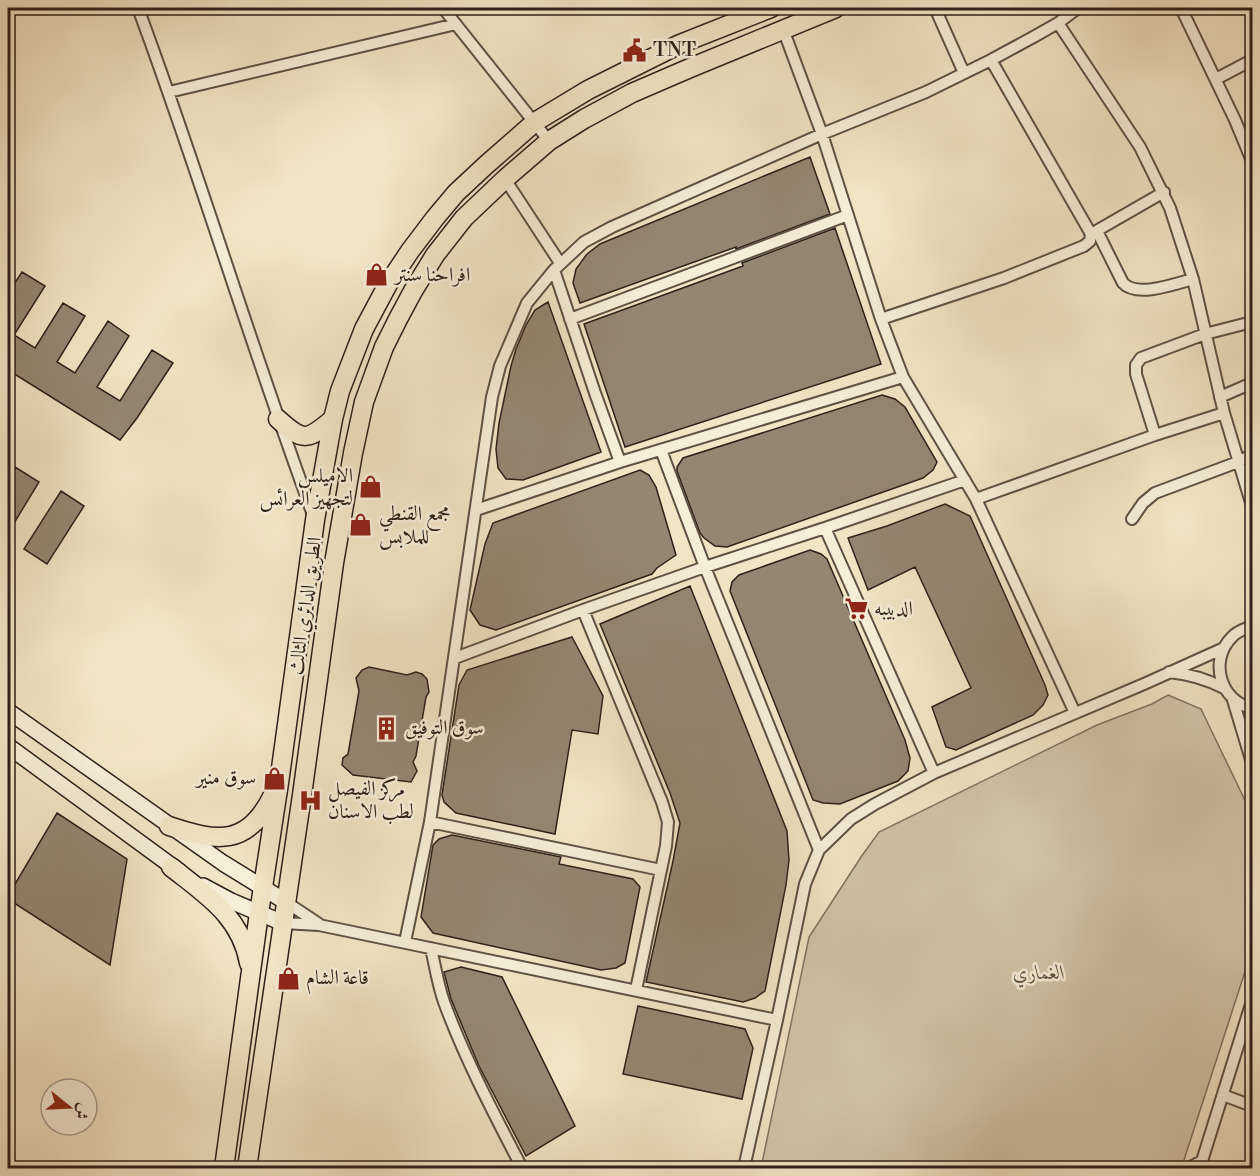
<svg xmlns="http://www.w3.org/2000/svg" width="1260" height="1176" viewBox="0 0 1260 1176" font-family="'Libre Bodoni',Amiri,serif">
	<rect width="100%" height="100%" fill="#f2e5c5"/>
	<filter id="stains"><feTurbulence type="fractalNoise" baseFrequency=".00333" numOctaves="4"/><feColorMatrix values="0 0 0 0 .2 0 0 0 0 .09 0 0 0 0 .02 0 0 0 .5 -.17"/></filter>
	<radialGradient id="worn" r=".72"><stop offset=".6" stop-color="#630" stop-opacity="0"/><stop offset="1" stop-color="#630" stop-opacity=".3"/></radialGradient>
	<path fill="#d1c4a8" stroke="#807261" stroke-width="1.5" d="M1168,695L1201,709L1252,815V950L1183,1163L1175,1168H761L809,937L861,857L879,832L1097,725L1152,704Z"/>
	<path fill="#948673" stroke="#2e201a" stroke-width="1.5" d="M810,157L830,214L736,249V247L580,303L573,283L576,269L587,254L600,244Z
		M835,228L881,364L625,447L584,324L743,266L742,263Z
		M22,272L45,286L14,335L35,348L63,303L85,316L57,362L75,373L108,321L129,336L97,387L120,401L152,350L173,363L137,418L120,440L8,370V293Z
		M548,302L601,452L523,480L506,479L498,468L496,449L499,423L511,366L516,349L526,325L535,310Z
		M882,395L895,399L905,407L937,462L933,470L923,478L727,547L715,546L704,538L700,533L677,471V467L683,458Z
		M15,467L39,482L8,533V479Z
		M640,470L649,475L656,487L676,555L657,568L652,574L496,630L480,625L470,610L485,544L493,523Z
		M61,491L84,506L47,564L24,549Z
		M945,504L970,516L1045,685L1048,695L1043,705L1033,715L956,750L946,747L932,707L971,688L915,567L868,590L848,538L887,526Z
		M810,550L821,554L827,559L905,740L910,758L908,771L898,781L840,804L823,803L813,800L730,591L732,582L739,575Z
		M690,586L787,831L789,860L786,885L765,991L755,998L743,1002L646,982L673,861L680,823L670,793L600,624Z
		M572,637L603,696L598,734L572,730L555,834L456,813L444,802L442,795L459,685L467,670Z
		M369,667L407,675L416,672L422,674L427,679L429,692L426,697L416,756L413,762L417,771L411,782L353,775L342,765L343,758L348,754L359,691L356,678L362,670Z
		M57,813L127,859L110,965L8,899V896Z
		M452,835L561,857L559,864L633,879L640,887L625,963L616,968L601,970L433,933L421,917L433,845L439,839Z
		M461,967L502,977L575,1126L526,1156L479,1066L451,999L444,972Z
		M638,1006L745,1029L753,1048L742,1099L623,1074Z"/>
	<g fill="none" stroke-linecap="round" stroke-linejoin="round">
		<defs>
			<path id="street" d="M138,8C200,175 251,347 313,515
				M443,8L549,141
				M935,8L964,73
				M1181,8L1235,120L1252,161
				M1058,23L1140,147L1170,208L1193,279L1224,413L1252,506
				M783,29L822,134L881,319L903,377L976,499L1075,713
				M991,60L1091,234
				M1216,79L1252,60
				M169,92L456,24
				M505,179L560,263
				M1097,231L1123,283C1137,298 1175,284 1193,279
				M554,270L595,393L620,462
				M570,319L848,215
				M881,319L1004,278L1084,246L1090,241L1091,234L1164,192
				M1220,397L1252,383
				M1155,435L1224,413
				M661,450L705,567L819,850
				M976,499L1155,435L1136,374V365L1141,358L1205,334L1252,322
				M476,510L620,462L903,377
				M1132,519L1143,503L1155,493L1238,462L1252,455
				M825,528L934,773
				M583,610L662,802L668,822L666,846L636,990
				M1252,626C1245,629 1237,631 1232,637C1208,661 1221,702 1252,708
				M455,658L583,610L705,567L825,528L965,480
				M1169,672C1190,674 1206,679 1224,688
				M1233,700L1252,763
				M430,822L661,870
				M286,902L319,924
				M283,923L319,925L777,1020L805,884L819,850L851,819L875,804L934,773L1144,684L1224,648
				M405,942L430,822L492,397L500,366L527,303L554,270L584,242L612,227L822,134L926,92L991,60L1037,35L1058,23L1078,8
				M431,948C435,966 438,985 444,1002C465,1059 494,1114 522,1168
				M1223,1095L1252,1106
				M744,1168L777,1020
				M1189,1168L1202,1161L1252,1001"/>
			<path id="secondary" d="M8,711L223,863L286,902
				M8,746L180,872
				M203,886L231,901L283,923"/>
			<path id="primary" d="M278,419C304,443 308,440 333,419
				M169,826C217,842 248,847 273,795
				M171,867C205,894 241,916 249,963
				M224,1168L259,913L279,783L315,520L333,419L340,391L364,329L388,284L410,251L435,218L456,193L486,165L535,122L588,90L680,44L771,8
				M247,1168L302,795L334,563L353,453L364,402L384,347L398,319L413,291L435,255L464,218L505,179L549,141L584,119L632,93L690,68L836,8"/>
		</defs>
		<use href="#street" stroke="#5f5145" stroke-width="14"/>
		<use href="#secondary" stroke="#2e201a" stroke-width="18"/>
		<use href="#primary" stroke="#2e201a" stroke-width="21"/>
		<use href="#street" stroke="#f7eed9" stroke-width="10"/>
		<use href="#secondary" stroke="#f7eed9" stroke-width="15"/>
		<use href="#primary" stroke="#f2e5c5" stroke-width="18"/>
	</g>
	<defs>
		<symbol id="civic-bare" viewBox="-9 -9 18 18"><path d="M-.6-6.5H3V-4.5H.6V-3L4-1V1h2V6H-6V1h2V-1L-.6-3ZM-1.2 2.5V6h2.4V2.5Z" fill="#8f2418" stroke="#f7eed9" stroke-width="2.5" paint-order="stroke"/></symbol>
		<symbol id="shop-bare" viewBox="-9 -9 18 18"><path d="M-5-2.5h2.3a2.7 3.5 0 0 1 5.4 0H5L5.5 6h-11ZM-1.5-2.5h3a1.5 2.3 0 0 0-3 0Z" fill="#8f2418" stroke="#f7eed9" stroke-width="2.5" paint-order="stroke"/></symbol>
		<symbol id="supermarket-bare" viewBox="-9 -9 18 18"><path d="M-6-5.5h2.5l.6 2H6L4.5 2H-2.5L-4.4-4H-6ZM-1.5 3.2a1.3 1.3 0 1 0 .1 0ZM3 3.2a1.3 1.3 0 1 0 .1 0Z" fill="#8f2418" stroke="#f7eed9" stroke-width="2.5" paint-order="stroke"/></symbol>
		<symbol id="building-bare" viewBox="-9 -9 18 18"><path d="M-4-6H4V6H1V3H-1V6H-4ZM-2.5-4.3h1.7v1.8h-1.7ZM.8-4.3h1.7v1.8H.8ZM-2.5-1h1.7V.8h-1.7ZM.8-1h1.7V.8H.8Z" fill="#8f2418" stroke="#f7eed9" stroke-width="2.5" paint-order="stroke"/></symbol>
		<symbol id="hospital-bare" viewBox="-9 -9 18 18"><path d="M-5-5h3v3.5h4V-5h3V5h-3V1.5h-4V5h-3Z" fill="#8f2418" stroke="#f7eed9" stroke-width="2.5" paint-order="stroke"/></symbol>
	</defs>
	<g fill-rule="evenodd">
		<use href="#civic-bare" x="618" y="34" width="33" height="33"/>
		<use href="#shop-bare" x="360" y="258" width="33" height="33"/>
		<use href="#shop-bare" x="354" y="470" width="33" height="33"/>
		<use href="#shop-bare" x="344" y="508" width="33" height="33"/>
		<use href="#supermarket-bare" x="840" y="592" width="33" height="33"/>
		<use href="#building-bare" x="370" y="712" width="33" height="33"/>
		<use href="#shop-bare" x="258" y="762" width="33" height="33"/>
		<use href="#hospital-bare" x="294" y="784" width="33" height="33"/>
		<use href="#shop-bare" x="272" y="962" width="33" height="33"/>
	</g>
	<g text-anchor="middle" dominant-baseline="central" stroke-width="5" stroke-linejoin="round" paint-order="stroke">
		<g font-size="20" fill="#2e201a" stroke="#f7eed9" text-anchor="start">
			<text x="653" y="50">TNT</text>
			<text x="395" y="275">افراحنا سنتر</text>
			<text x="353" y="476" text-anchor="end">الاميلس<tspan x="353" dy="23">لتجهيز العرائس</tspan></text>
			<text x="379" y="514">مجمع القنطي<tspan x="379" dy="23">للملابس</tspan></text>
			<text x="874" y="609">الدبيبه</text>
			<text x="405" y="728">سوق التوفيق</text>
			<text x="256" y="778" text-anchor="end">سوق منير</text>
			<text x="328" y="789">مركز الفيصل<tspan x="328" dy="23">لطب الاسنان</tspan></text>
			<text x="306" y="978">قاعة الشام</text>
		</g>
		<g font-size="20" fill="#2e201a" stroke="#f7eed9">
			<text transform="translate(306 606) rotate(-82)">الطريق الدائري الثالث</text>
		</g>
		<g font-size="20" font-style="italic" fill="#5f5145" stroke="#f7eed9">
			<text x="1039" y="973">الغماري</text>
		</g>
	</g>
	<rect width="1260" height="1176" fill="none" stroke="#f2e5c5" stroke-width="30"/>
	<rect x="9" y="9" width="1242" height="1158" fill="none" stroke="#2e201a" stroke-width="3"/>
	<rect x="15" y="15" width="1230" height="1146" fill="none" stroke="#2e201a" stroke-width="1.5"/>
	<g transform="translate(69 1107) rotate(108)"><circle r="28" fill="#f7eed9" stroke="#a79c8d" stroke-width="1.5"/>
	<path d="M0-4.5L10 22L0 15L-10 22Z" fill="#8f2418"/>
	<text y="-9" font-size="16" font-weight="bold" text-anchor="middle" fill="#2e201a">ش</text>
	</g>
	<rect width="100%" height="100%" filter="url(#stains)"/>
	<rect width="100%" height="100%" fill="url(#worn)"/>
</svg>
